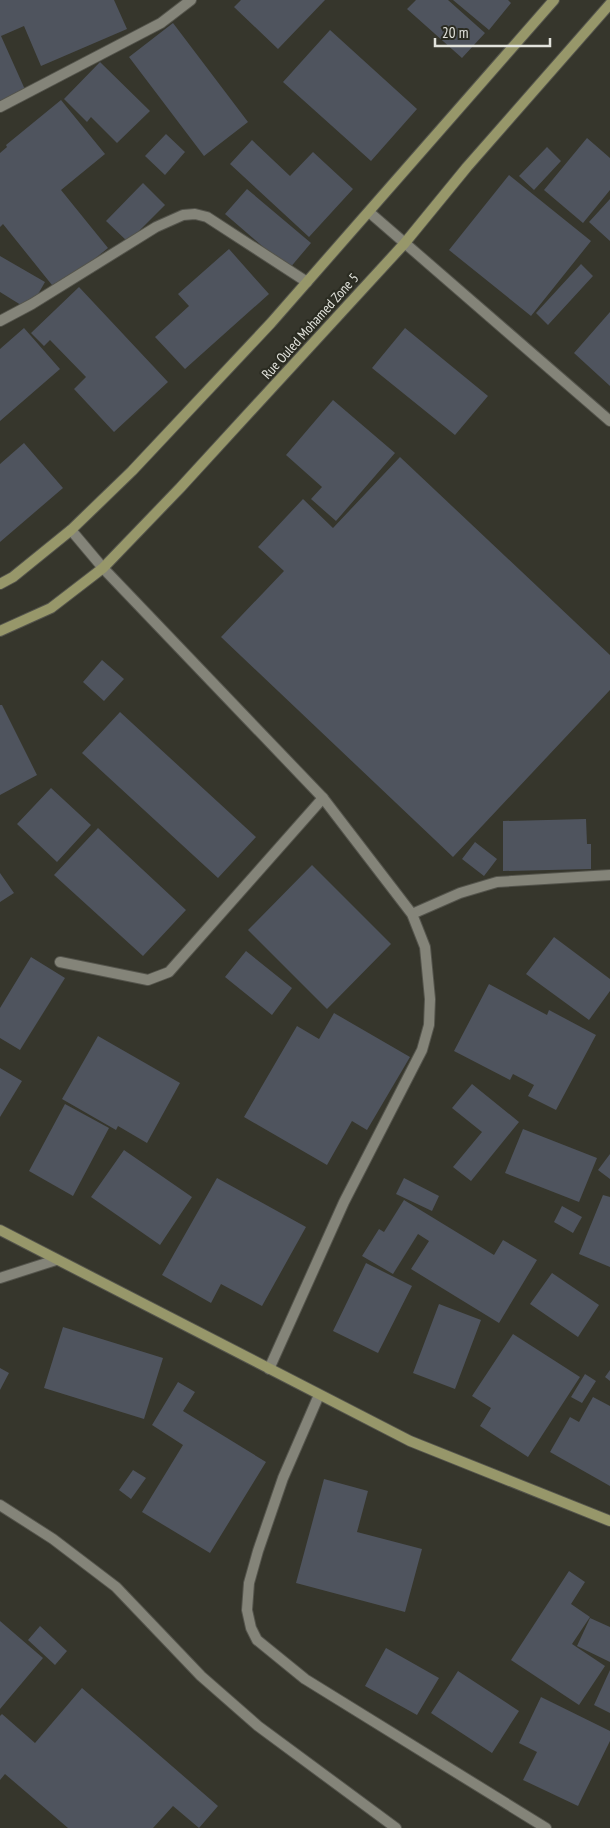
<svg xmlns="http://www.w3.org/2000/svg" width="610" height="1828" viewBox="0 0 610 1828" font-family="'PT Sans Narrow',sans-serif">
	<rect width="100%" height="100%" fill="#36362c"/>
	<path fill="#4f545e" d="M0,0H114L127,29L41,66L24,26L1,36L27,94L0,106Z
		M241,0H325L278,49L234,7Z
		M416,0H448L485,33L462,58L407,9Z
		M453,0H508L511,3L489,30Z
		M173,23L248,122L204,156L129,57Z
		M330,30L417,109L371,161L283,82Z
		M100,62L150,111L117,143L91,117L87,122L64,99Z
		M61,100L105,154L61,190L108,248L56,290L3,224L0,227V153L7,147L6,145Z
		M166,134L185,152L165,175L145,156Z
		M587,138L610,158V190L583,223L544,190Z
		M252,140L290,176L313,152L353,189L309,237L230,164Z
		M547,147L561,161L534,190L519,176Z
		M509,175L591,241L531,316L449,250Z
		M143,183L165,205L128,242L106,221Z
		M247,189L311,243L289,269L225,214Z
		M610,199V241L589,222Z
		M229,249L269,294L185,369L155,337L189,306L178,294Z
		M0,256L45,282L29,310L0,292Z
		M581,264L593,276L548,325L536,313Z
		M79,287L168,382L114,432L74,389L86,377L50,340L44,346L31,333Z
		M610,312V386L574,353Z
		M24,328L60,369L0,421V349Z
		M405,328L488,396L455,435L372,368Z
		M333,400L395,453L336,521L311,499L322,487L286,455Z
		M24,443L63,488L0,542V464Z
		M400,457L610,655V690L453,857L221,637L284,571L258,547L303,499L333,528Z
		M102,660L124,679L104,701L83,682Z
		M0,705H2L37,775L0,795Z
		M120,712L256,837L218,878L82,753Z
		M51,788L91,825L57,862L17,824Z
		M586,819L587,844H591V869L503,871V821Z
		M98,828L186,910L143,956L54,875Z
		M475,842L497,859L484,876L462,859Z
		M312,865L391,944L327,1009L248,930Z
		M0,873L14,893L0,902Z
		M554,937L610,979V991L589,1020L526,974Z
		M246,951L292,988L272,1015L225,977Z
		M31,957L65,978L20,1050L0,1038V1008Z
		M489,984L547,1015L549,1010L596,1035L556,1110L528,1096L534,1085L513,1074L510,1080L454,1051Z
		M334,1013L410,1057L367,1130L352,1121L327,1165L244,1117L297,1026L319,1039Z
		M98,1036L180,1083L147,1143L118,1126L116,1130L62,1099Z
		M0,1068L22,1081L0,1117Z
		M472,1084L519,1122L471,1181L453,1167L482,1132L452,1108Z
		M65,1104L109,1128L73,1196L29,1171Z
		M523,1129L597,1158L579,1202L505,1173Z
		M124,1150L192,1197L160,1245L91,1197Z
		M610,1154V1179L598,1170Z
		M217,1178L306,1227L262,1306L221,1284L211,1303L162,1275Z
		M404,1178L439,1196L432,1211L396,1194Z
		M603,1195L610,1197V1267L579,1254Z
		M404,1200L494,1255L503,1240L537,1260L499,1323L411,1269L429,1241L418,1234L393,1274L362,1256L379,1229L384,1232Z
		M562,1206L582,1217L573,1233L554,1222Z
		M366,1263L412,1286L378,1353L333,1331Z
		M552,1273L599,1305L578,1337L530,1304Z
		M439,1304L481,1320L455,1389L413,1373Z
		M63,1327L163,1358L144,1419L44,1388Z
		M513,1334L580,1377L528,1457L480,1426L491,1408L472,1396Z
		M0,1368L9,1373L0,1390Z
		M610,1370V1381L605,1377Z
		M585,1374L596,1381L582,1403L571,1397Z
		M178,1382L195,1392L183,1411L266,1462L210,1553L142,1512L183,1445L152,1425Z
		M593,1397L610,1406V1486L550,1452L570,1417L579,1422Z
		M133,1470L146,1478L131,1499L119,1490Z
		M324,1479L368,1491L357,1532L422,1549L405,1612L296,1583Z
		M569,1571L585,1582L571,1604L590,1617L572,1644L605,1666L579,1705L511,1660Z
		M590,1618L610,1627V1662L577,1646Z
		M0,1621L43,1658L0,1709Z
		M40,1626L67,1651L55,1665L28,1640Z
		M386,1648L439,1678L417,1715L365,1686Z
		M610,1670V1713L594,1705Z
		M458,1671L519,1711L492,1753L431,1713Z
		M82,1688L218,1806L199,1828L173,1806L153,1828H68L5,1774L0,1780V1716L2,1714L35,1743Z
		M541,1697L610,1731V1741L578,1806L523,1780L537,1752L519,1743Z"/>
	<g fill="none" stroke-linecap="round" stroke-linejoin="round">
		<defs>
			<path id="lane" d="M60,962L148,980L169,972L323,798"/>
			<path id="street" d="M0,107L161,23L191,0
				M369,212L610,421
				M0,321L32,304L156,227L183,215L195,214L207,217L307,282
				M71,530L103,568L323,798L412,914L425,947L430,999L429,1025L422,1050L344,1202L269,1369
				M412,914L460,893L497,882L610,875
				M0,1278L56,1260
				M319,1395L283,1478L258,1551L249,1583L247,1610L251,1628L257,1640L305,1679L546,1828
				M0,1505L53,1539L116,1587L201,1676L258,1726L396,1828"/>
			<path id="secondary" d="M0,584L13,577L71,530L132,471L271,323L554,0
				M0,631L51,608L103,568L180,488L404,244L467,167L610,4
				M0,1230L410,1441L610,1521"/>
		</defs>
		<use href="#lane" stroke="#54544c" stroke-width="12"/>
		<use href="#street" stroke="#54544c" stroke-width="12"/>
		<use href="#secondary" stroke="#54544c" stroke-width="12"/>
		<use href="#lane" stroke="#848479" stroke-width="10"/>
		<use href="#street" stroke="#848479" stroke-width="10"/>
		<use href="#secondary" stroke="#97976a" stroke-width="10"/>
	</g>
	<g text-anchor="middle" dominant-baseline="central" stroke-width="4.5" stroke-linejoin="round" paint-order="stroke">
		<g font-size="14" fill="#e2e3dc" stroke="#2b2c22">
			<text transform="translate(310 326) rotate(-48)">Rue Ouled Mohamed Zone 5</text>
		</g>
	</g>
	<path d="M435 38v8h115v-8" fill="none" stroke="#e2e3dc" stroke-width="2.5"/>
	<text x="442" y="38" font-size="15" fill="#e2e3dc" stroke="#2b2c22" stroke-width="4" paint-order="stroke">20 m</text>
</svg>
